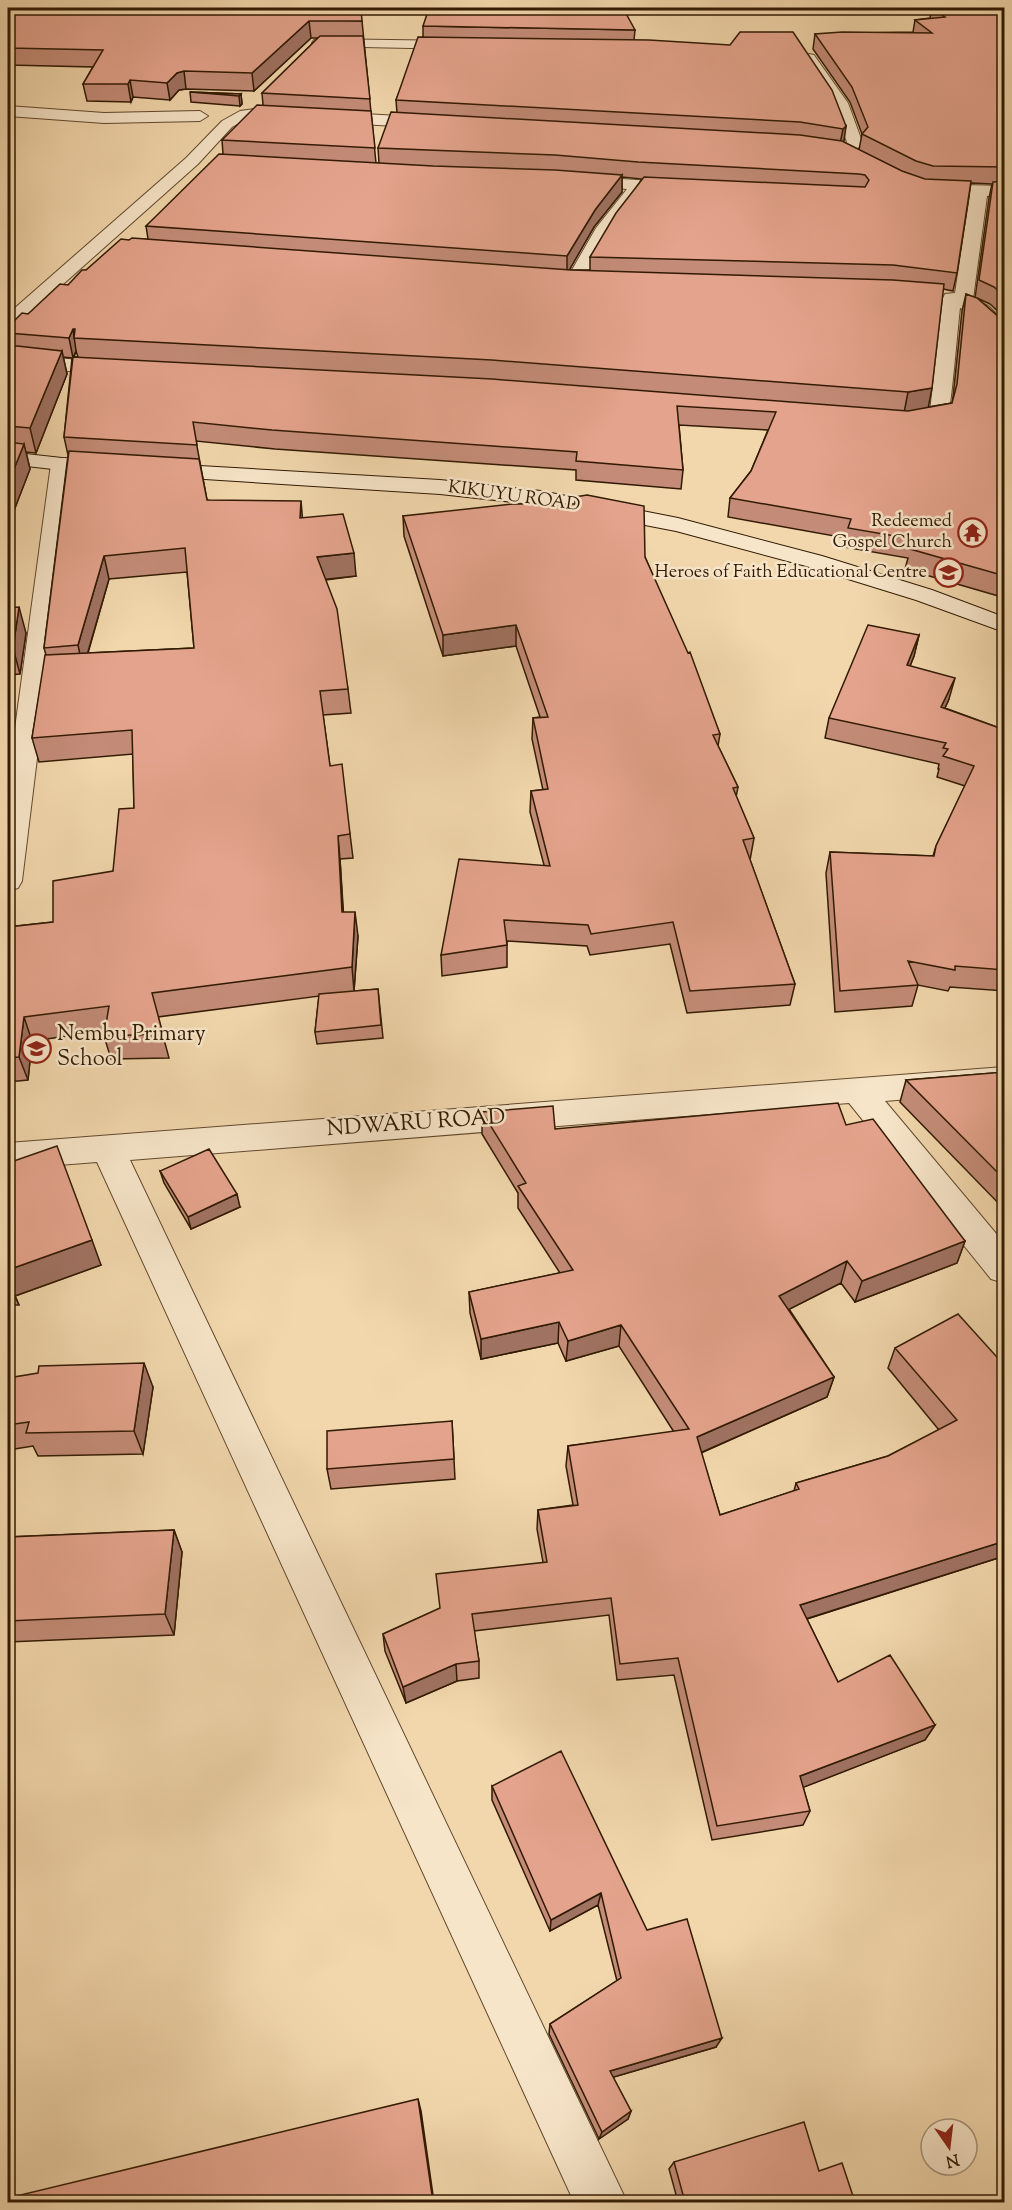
<svg xmlns="http://www.w3.org/2000/svg" width="1012" height="2210" viewBox="0 0 1012 2210" font-family="'Sorts Mill Goudy',serif">
	<rect width="100%" height="100%" fill="#f2d7ac"/>
	<filter id="stains"><feTurbulence type="fractalNoise" baseFrequency=".00333" numOctaves="4"/><feColorMatrix values="0 0 0 0 .2 0 0 0 0 .09 0 0 0 0 .02 0 0 0 .5 -.17"/></filter>
	<radialGradient id="worn" r=".72"><stop offset=".6" stop-color="#630" stop-opacity="0"/><stop offset="1" stop-color="#630" stop-opacity=".3"/></radialGradient>
	<g fill="none" stroke-linecap="round" stroke-linejoin="round">
		<defs>
			<path id="street" d="M319,39L460,41L467,45L460,49L314,46L312,43L314,40Z
				M809,54L814,55L848,103L863,144L850,154H838L836,151L847,142L832,103L802,58Z
				M8,106L104,113L200,111L208,116L200,121L104,123L8,116Z
				M262,108L433,118L441,123L433,128L248,118L232,127L198,164L15,327L8,329V314L186,158L222,121L240,111Z
				M578,176L682,183L690,188L682,193L643,190L613,229L580,286H568L565,282L596,228L627,189L572,184L570,181L572,178Z
				M926,184L1004,186V196H987L973,299L988,306L1004,321V336L997,334L974,314L960,308C958,323 951,414 947,419L907,427L900,425L897,421L900,417L930,411L943,298L945,294L955,293L970,195L920,193L918,189Z
				M8,354L116,363L123,365L126,369L123,373L116,375L8,366Z
				M62,458L70,459L73,464L22,881L18,888L8,891V780L51,464L54,459Z
				M1004,1067V1091L885,1101L1004,1243V1283L991,1279L849,1103L130,1160L627,2202H574L97,1162L8,1169V1143Z"/>
			<path id="secondary" d="M8,452L62,458L440,480L541,491L678,518L822,556L932,590L1004,617V632L916,600L806,566L676,531L541,505L440,494L62,470L8,464Z"/>
		</defs>
		<use href="#street" stroke="#61492d" stroke-width="2"/>
		<use href="#secondary" stroke="#311a03" stroke-width="2"/>
		<use href="#street" fill="#f7e5c9" fill-rule="evenodd"/>
		<use href="#secondary" fill="#f7e5c9" fill-rule="evenodd"/>
	</g>
	<path fill="#c48c78" stroke="#311a03" stroke-width="1.5" fill-rule="evenodd" d="M8,8L362,21L376,163H379L378,148L397,113L396,100L423,37V26L635,30L634,40L846,126L843,142L859,150L862,134L850,102L813,49L815,34L913,32L915,20L930,18L932,8H1005V318L990,304L977,298L1000,318L1005,319V591L1002,597L905,569L908,558L844,547L846,538L728,517L730,498L751,471L768,430L679,425L683,470L681,489L576,480V470L275,449L196,441L207,500L303,518L356,576L326,580L348,689L351,713L323,715L330,766L350,834L353,858L340,859L343,912L358,936L354,991L378,989L383,1038L317,1044L315,1032L319,996L158,1017L169,1058L111,1059L104,1036L105,1031L32,1041L28,1080L8,1082V927L53,922L113,871L134,808L133,754L39,762L32,738L46,655L44,648L68,455L64,437L72,358L63,357L67,374L36,453L26,452L30,469L8,526V327L28,314L68,285L86,270L129,240L148,239L146,226L223,154L222,140L263,105L262,93L318,38H311L254,91L186,89L179,90L170,100L133,97L131,102L87,101L83,84L93,67L8,65ZM622,177L642,179L590,257V270H569L594,227L622,192ZM971,183L992,184L989,198L975,298L966,294L962,311L953,397L952,403L928,407L943,289L953,291L957,273ZM76,351L78,357H74ZM187,572L194,648L88,653L109,579Z
		M190,92L241,94L242,104L240,106L191,102Z
		M403,516L645,557L720,734L718,746L738,787L736,797L754,838L750,860L795,984L790,1005L687,1013L670,944L590,955L587,946L507,941V967L442,976L441,955L544,865L530,812L531,791L543,790L532,739L533,718L540,717L516,646L443,656L404,536Z
		M8,608L26,633L20,674L8,675Z
		M919,635L914,656L910,666L949,699L945,708L1005,730V991L950,987L948,991L918,985L912,1006L835,1012L826,873L830,852L933,856L936,846L965,786L937,777L939,769H938L939,764L825,738L829,718Z
		M1005,1072V1210L900,1102L906,1080Z
		M482,1112L555,1129L846,1125L965,1241L957,1263L855,1302L841,1283L789,1309L834,1377L827,1397L701,1453L720,1515L794,1491L796,1483L888,1456L939,1430L888,1368L895,1348L1005,1366V1554L998,1558L807,1619L838,1682L935,1725L925,1740L803,1787L810,1811L803,1825L712,1840L674,1675L617,1680L609,1615L474,1631L479,1661V1678L457,1681L406,1703L385,1651L383,1634L543,1562L537,1529L538,1510L573,1505L566,1466L568,1446L674,1432L619,1346L566,1361L558,1343L481,1359L470,1313L469,1292L560,1273L518,1208V1193L482,1134Z
		M8,1163L101,1265L15,1296L19,1305H8Z
		M160,1171L240,1207L191,1229L164,1183Z
		M8,1378L153,1387L143,1454L38,1456L33,1446L8,1450Z
		M452,1421L455,1479L331,1489L327,1469Z
		M174,1530L182,1552L174,1635L8,1642V1537Z
		M492,1786L647,1930L716,2047L613,2077L631,2111L628,2119L599,2139L549,2034L550,2024L617,1981L598,1905L550,1931L492,1800Z
		M674,2162L819,2171L855,2202H678L669,2169Z"/>
	<path fill="#a07262" stroke="#311a03" stroke-width="1.5" d="M309,21L311,38L254,91L252,73Z
		M184,71L186,89L179,90L170,100L167,83L177,73Z
		M130,80L133,97L131,102L128,84Z
		M241,94L242,104L240,106L239,96Z
		M846,126L844,141L840,144L843,129Z
		M622,175V192L594,227L567,274V256L595,210Z
		M73,329L76,351L73,358L69,338Z
		M62,351L67,374L36,453L30,428Z
		M932,388L928,409L904,413L908,392Z
		M24,444L30,469L8,526V484Z
		M301,501L303,524L300,518Z
		M354,553L356,576L319,580L317,557Z
		M104,556L109,579L83,669L78,645Z
		M19,607L26,633L20,674L13,648Z
		M516,625V646L443,656V635Z
		M919,635L914,656L902,686L907,665Z
		M955,678L949,699L936,728L941,707Z
		M338,836L340,859L345,936L342,912Z
		M355,912L358,936L354,991L352,967Z
		M24,1017L32,1041L28,1080L19,1057Z
		M237,1194L240,1207L191,1229L188,1217Z
		M92,1240L101,1265L15,1296L19,1305L8,1280V1270Z
		M965,1241L957,1263L855,1302L862,1281Z
		M847,1261L841,1283L774,1317L779,1296Z
		M559,1322L558,1343L481,1359V1339Z
		M621,1325L619,1346L566,1361L568,1341Z
		M144,1363L153,1387L143,1454L134,1431Z
		M834,1377L827,1397L693,1456L697,1437Z
		M174,1530L182,1552L174,1635L165,1614Z
		M1005,1541V1554L998,1558L793,1623L800,1605Z
		M456,1664L457,1681L406,1703L403,1687Z
		M935,1725L925,1740L794,1791L800,1776Z
		M601,1893L598,1905L550,1931L551,1920Z
		M722,2038L716,2047L607,2079L610,2071Z
		M418,2099L421,2111L434,2202H433Z
		M631,2111L628,2119L599,2139L602,2132Z"/>
	<path fill="#e4a38c" stroke="#311a03" stroke-width="1.5" d="M8,8H361L362,21H309L252,73L184,71L177,73L167,83L130,80L128,84H83L103,50L8,48Z
		M429,8H623L635,30L423,26Z
		M934,8H1005V167L933,166L916,161L862,134L868,127L852,87L815,34L842,32L932,33L915,20L945,17Z
		M740,32H793L832,90L846,126L843,129L800,122L396,100L418,37L649,40L730,45Z
		M320,36H363L370,99L262,93Z
		M190,92L241,94L239,96Z
		M257,105L371,111L375,148L222,140Z
		M391,112L800,135L842,141L902,171L925,179L971,181L957,273L893,265L590,257L616,213L644,177L865,187L869,180L865,175L859,174L638,162L555,155L378,148Z
		M219,154L433,166L555,170L622,175L595,210L567,256L146,226Z
		M1005,181V297L994,287L979,280L993,182Z
		M132,238L571,270L893,280L944,284L932,388L908,392L492,360L74,338L75,329H73L69,338L8,333V327L22,313L28,314L60,284L68,285L82,270H86L121,239L129,240Z
		M966,294L977,298L1000,318L1005,319V576L910,549L918,540L848,528L851,519L730,498L751,471L776,412L677,406L683,470L576,461L577,452L272,430L193,422L197,445L64,437L73,357L492,379L908,411L952,403L957,384Z
		M8,345L62,351L30,428L8,426Z
		M8,442L24,444L8,484Z
		M69,451L199,459L207,500L301,501L300,518L343,514L354,553L317,557L337,609L348,689L320,691L330,766L342,764L350,834L338,836L342,912H355L352,967L152,993L163,1034L104,1036L109,1006L24,1017L19,1057L8,1058V927L53,922V881L113,871L119,809L134,808L132,730L32,738L45,655L194,648L185,548L104,556L78,645L44,648Z
		M587,495L644,506L645,557L688,653L690,652L720,734L713,735L738,787L733,788L754,838L743,840L795,984L690,991L673,922L591,934L588,925L504,920L507,945L441,955L459,859L550,866L531,791L548,789L533,718L548,717L516,625L443,635L403,516L513,504H575V497Z
		M19,607L13,648H8V608Z
		M868,625L919,635L907,665L955,678L941,707L1005,730V970L955,966V970L908,961L918,985L840,991L830,852L934,856L936,846L974,766L943,756L948,749L943,748L946,743L829,718Z
		M378,989L381,1025L315,1032L319,994Z
		M1005,1072V1180L906,1080Z
		M838,1103L846,1125L873,1119L965,1241L862,1281L847,1261L779,1296L834,1377L697,1437L720,1515L799,1489L796,1483L888,1456L957,1420L895,1348L958,1314L1005,1366V1541L800,1605L838,1682L890,1655L935,1725L800,1776L810,1811L717,1826L678,1658L620,1664L611,1598L472,1614L479,1661L456,1664L403,1687L383,1634L440,1608L436,1574L547,1562L538,1510L578,1505L568,1446L689,1429L621,1325L568,1341L559,1322L481,1339L469,1292L573,1270L518,1186L526,1183L482,1112L553,1106L555,1129Z
		M57,1146L92,1240L8,1270V1163Z
		M209,1149L237,1194L188,1217L160,1171Z
		M144,1363L134,1431L26,1433L29,1422L8,1425V1378L38,1373L39,1366Z
		M452,1421L454,1459L327,1469V1431Z
		M174,1530L165,1614L8,1621V1537Z
		M561,1751L647,1930L687,1919L722,2038L610,2071L631,2111L602,2132L550,2024L621,1978L601,1893L551,1920L492,1786Z
		M418,2099L433,2202H8V2198Z
		M804,2122L819,2171L842,2163L855,2202H685L674,2162Z"/>
	<defs>
		<symbol id="temple-ring" viewBox="-11 -11 22 22"><circle r="9.5" fill="#f7e5c9" stroke="#8f2418" stroke-width="1.5"/><path d="M0-6L5-2H3V0L6.5 2.5H4V6H1.5V3h-3V6H-4V2.5H-6.5L-3 0V-2H-5Z" fill="#8f2418"/></symbol>
		<symbol id="school-ring" viewBox="-11 -11 22 22"><circle r="9.5" fill="#f7e5c9" stroke="#8f2418" stroke-width="1.5"/><path d="M0-5L7-2L0 1L-7-2ZM-4 1L0 2.5L4 1V4Q0 6-4 4Z" fill="#8f2418"/></symbol>
	</defs>
	<g fill-rule="evenodd">
		<use href="#temple-ring" x="956" y="516" width="33" height="33"/>
		<use href="#school-ring" x="932" y="556" width="33" height="33"/>
		<use href="#school-ring" x="20" y="1032" width="33" height="33"/>
	</g>
	<g text-anchor="middle" dominant-baseline="central" stroke-width="5" stroke-linejoin="round" paint-order="stroke">
		<g font-size="18" fill="#311a03" stroke="#f7e5c9">
			<text transform="translate(514 497) rotate(8)">KIKUYU ROAD</text>
		</g>
		<g font-size="18" fill="#311a03" stroke="#f7e5c9" text-anchor="end">
			<text x="952" y="522">Redeemed<tspan x="952" dy="21">Gospel Church</tspan></text>
			<text x="927" y="573">Heroes of Faith Educational Centre</text>
		</g>
		<g font-size="22" fill="#311a03" stroke="#f7e5c9" text-anchor="start">
			<text x="57" y="1035">Nembu Primary<tspan x="57" dy="25">School</tspan></text>
		</g>
		<g font-size="22" fill="#311a03" stroke="#f7e5c9">
			<text transform="translate(416 1124) rotate(-4)">NDWARU ROAD</text>
		</g>
	</g>
	<rect width="1012" height="2210" fill="none" stroke="#f2d7ac" stroke-width="30"/>
	<rect x="9" y="9" width="994" height="2192" fill="none" stroke="#311a03" stroke-width="3"/>
	<rect x="15" y="15" width="982" height="2180" fill="none" stroke="#311a03" stroke-width="1.5"/>
	<g transform="translate(949 2147) rotate(166)"><circle r="28" fill="#f7e5c9" stroke="#a8947a" stroke-width="1.5"/>
	<path d="M0-4.5L10 22L0 15L-10 22Z" fill="#8f2418"/>
	<text y="-9" font-size="16" font-weight="bold" text-anchor="middle" fill="#311a03">N</text>
	</g>
	<rect width="100%" height="100%" filter="url(#stains)"/>
	<rect width="100%" height="100%" fill="url(#worn)"/>
</svg>
